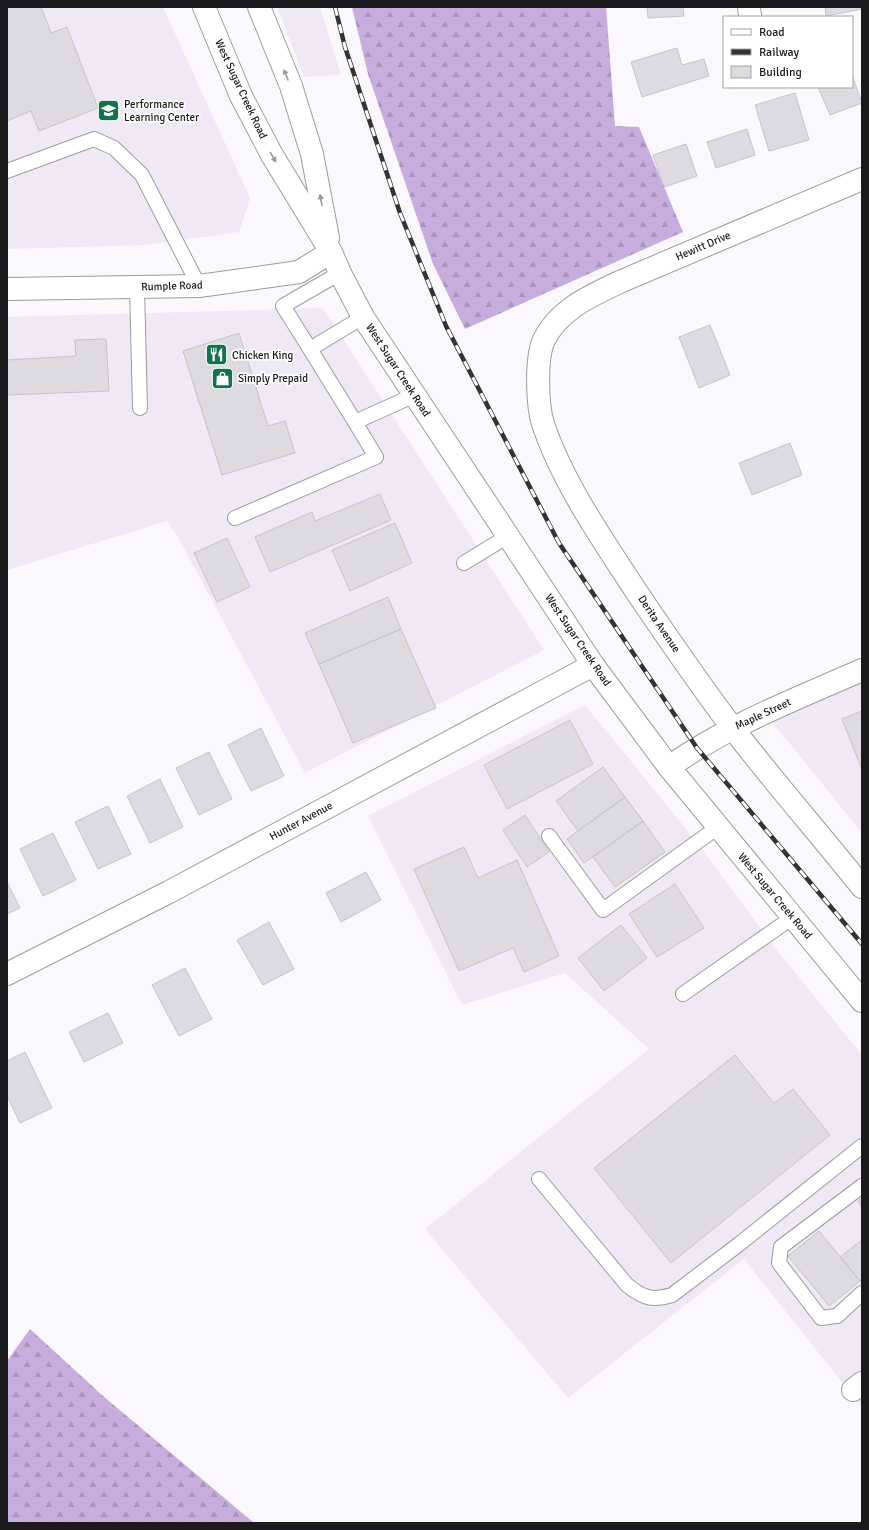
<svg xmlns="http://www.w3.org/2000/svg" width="869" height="1530" viewBox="0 0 869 1530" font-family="Signika,sans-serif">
	<defs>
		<pattern id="forest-firs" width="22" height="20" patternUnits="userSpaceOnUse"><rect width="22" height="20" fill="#c7adde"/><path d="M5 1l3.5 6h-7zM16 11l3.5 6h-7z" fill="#aa94be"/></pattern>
	</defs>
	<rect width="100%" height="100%" fill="#faf7fd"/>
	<path fill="#efe8f5" d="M7,7H163L250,198L239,232L145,245L7,249Z
		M277,7H320L341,75L304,77Z
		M323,308L544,650L305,773L179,539L167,521L7,570V317Z
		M862,680V833L770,719Z
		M585,705L696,841L775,948L862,1055V1407L744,1259L568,1398L425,1229L649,1049L565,973L462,1005L368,816Z"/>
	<path fill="url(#forest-firs)" d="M352,7H606L615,126L639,127L683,232L465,329L433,264L368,74Z
		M30,1329L103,1396L253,1522V1523H7V1361Z"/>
	<path fill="#dddae0" stroke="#c6c3c9" d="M7,7H41L51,33L67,27L98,108L39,131L31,111L7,121Z
		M647,7H683L684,16L648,18Z
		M825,7H862V9L826,16Z
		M677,48L682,65L704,59L709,76L642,97L631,62Z
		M852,75L862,103L830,115L818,87H852Z
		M795,93L809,140L769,151L755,105Z
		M747,129L755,155L716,168L707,142Z
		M686,144L697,176L664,187L653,155Z
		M710,325L730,375L699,388L679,337Z
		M239,333L268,426L285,421L295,453L222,475L183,351Z
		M106,339L109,391L7,395V360L76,356L75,340Z
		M790,443L802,475L752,495L739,463Z
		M380,494L391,520L270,572L255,537L312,512L315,521Z
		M395,523L412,563L350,591L332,550Z
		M227,538L250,587L217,602L194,553Z
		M388,597L401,629L319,664L305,633Z
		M401,629L436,708L353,743L319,664Z
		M862,711V770L842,719Z
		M570,720L593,764L507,809L484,765Z
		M261,728L284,776L251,791L228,745Z
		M209,752L232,799L199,815L176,768Z
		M603,767L625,797L578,831L556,801Z
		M160,779L183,827L150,843L127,796Z
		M625,797L643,821L584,863L567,839Z
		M108,806L131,854L98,869L75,822Z
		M525,815L549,852L527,867L503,830Z
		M643,821L665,852L615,887L593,857Z
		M53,833L76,880L43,896L20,849Z
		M464,847L478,878L517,860L559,956L524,972L513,948L459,971L414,869Z
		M366,872L381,900L341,922L326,893Z
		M7,882L20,908L7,914Z
		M675,884L704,928L657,957L629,914Z
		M269,922L294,969L263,985L237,940Z
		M621,925L647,958L604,991L578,958Z
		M185,968L212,1019L179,1036L152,985Z
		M108,1013L123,1043L84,1062L69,1032Z
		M25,1052L52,1108L20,1123L7,1096V1061Z
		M735,1055L774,1103L793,1089L830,1135L671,1263L594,1168Z
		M862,1198V1207L858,1201Z
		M819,1231L860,1281L829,1306L788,1256Z
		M862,1240V1280L860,1281L840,1257Z"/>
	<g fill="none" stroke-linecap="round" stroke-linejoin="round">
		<defs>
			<path id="lane" d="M7,171L94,139L114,148L142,175L199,286
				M137,287L140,408
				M363,317L310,349L355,422L415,395
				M310,349L283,306L340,273
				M235,518L376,457L355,422
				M464,563L508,536
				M549,836L603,910L718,827
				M683,994L793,917
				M539,1179L627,1285C643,1298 652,1301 672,1295L738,1245L862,1146
				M862,1186L781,1247L779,1263L821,1318L837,1316L862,1293"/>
			<path id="street" d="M749,7L750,16
				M862,179L622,281C592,295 557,310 543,342C536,360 537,405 543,424C563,483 602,539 636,591C667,637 698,682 731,726C773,781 819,833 862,887
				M669,767C728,725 796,699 862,670
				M7,974L169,892L593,665
				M853,1390L862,1383"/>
			<path id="secondary" d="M204,7L241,96L272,155L331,252L340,273L363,317L508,536L593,665L669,767L862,1001
				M259,7L291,86L312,154L328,238
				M7,289L199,286L299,272L331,252"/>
		</defs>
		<use href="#lane" stroke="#9e9ba0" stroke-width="16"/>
		<use href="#street" stroke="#9e9ba0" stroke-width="24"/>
		<use href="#secondary" stroke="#9e9ba0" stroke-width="24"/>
		<use href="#lane" stroke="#fff" stroke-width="14"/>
		<use href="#street" stroke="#fff" stroke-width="22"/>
		<use href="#secondary" stroke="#fff" stroke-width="22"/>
		<defs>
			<path id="rail" d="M335,7L345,47L400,213L446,326L559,543L697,748L862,944"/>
		</defs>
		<use href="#rail" stroke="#333235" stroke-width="4.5"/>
		<use href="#rail" stroke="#fff" stroke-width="3" stroke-dasharray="9" stroke-linecap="butt"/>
	</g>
	<defs><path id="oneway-solid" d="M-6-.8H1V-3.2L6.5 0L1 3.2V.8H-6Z"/></defs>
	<g fill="#989898">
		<use href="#oneway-solid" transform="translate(286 75) rotate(-112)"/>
		<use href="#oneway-solid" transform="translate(273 157) rotate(60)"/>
		<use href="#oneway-solid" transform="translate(321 200) rotate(-100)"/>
	</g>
	<defs>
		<symbol id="school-square" viewBox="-11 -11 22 22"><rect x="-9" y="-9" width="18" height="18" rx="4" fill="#11734a" stroke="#fff"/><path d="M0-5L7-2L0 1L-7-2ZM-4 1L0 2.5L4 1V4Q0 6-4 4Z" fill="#fff"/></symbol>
		<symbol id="restaurant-square" viewBox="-11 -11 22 22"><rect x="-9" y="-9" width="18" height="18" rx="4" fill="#11734a" stroke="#fff"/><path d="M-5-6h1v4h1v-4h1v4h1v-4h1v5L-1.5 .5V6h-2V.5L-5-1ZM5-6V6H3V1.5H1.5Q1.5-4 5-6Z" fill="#fff"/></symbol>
		<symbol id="shop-square" viewBox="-11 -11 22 22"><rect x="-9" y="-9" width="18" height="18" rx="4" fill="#11734a" stroke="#fff"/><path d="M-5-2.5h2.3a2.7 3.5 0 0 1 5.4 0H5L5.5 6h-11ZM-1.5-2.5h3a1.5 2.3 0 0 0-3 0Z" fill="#fff"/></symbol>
	</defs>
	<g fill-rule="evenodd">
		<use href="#school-square" x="96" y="98" width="25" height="25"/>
		<use href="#restaurant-square" x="204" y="342" width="25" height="25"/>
		<use href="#shop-square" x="210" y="366" width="25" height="25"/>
	</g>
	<g text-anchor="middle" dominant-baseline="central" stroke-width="3.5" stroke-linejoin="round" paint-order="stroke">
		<g font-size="11" fill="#1a191b" stroke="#fff">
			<text transform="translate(241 89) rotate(65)">West Sugar Creek Road</text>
			<text transform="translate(703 246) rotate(-23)">Hewitt Drive</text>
			<text transform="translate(172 286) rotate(-2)">Rumple Road</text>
			<text transform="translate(398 370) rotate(57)">West Sugar Creek Road</text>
			<text transform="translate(659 624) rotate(56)">Derita Avenue</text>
			<text transform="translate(578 640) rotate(56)">West Sugar Creek Road</text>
			<text transform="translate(763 714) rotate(-25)">Maple Street</text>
			<text transform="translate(301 821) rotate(-28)">Hunter Avenue</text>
			<text transform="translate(775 896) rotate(50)">West Sugar Creek Road</text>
		</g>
		<g font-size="11" fill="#1a191b" stroke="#fff" text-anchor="start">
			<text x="124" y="104">Performance<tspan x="124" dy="13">Learning Center</tspan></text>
			<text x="232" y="355">Chicken King</text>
			<text x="238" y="378">Simply Prepaid</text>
		</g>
	</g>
	<rect width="869" height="1530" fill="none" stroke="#1a191b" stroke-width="16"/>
	<rect x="723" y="16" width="130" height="72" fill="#ffffff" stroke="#a3a3a4"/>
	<rect x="731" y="29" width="20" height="6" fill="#ffffff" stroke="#a3a3a4"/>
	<text x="759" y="36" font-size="12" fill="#1a191b">Road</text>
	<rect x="731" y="49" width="20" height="6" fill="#333235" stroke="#a3a3a4"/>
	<text x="759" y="56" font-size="12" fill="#1a191b">Railway</text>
	<rect x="731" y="66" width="20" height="12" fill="#dddae0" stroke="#a3a3a4"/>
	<text x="759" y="76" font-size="12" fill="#1a191b">Building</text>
</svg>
